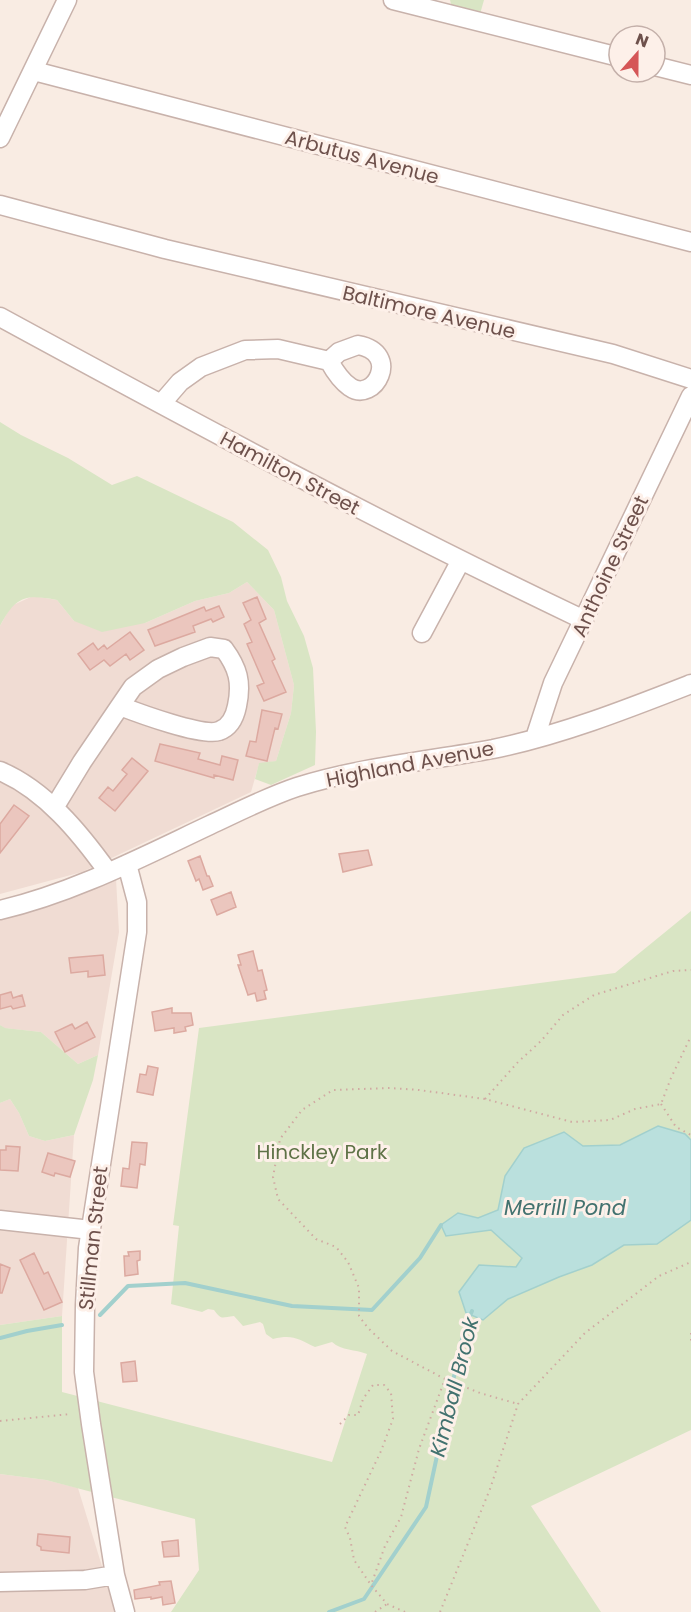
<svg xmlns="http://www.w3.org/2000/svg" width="691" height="1612" viewBox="0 0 691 1612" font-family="Poppins,sans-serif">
	<rect width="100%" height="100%" fill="#f9ece3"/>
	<path fill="#f0dcd3" d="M247,582L274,610L294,685L291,713L276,761L259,764L251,792L82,872L0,894V626L11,606L33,596L57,600L74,621L145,623L195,601L229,593Z
		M116,879L119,932L98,1055L78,1064L41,1032L4,1028L0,1025V919L24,914Z
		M10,1099L19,1113L29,1136L45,1141L74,1135L62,1316L0,1325V1103Z
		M0,1474L46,1480L78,1488L116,1612H0Z"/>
	<path fill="#d9e5c4" d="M450,0H484L480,14L452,8Z
		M0,422L21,435L68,458L112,485L137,476L233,522L268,550L281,577L287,601L304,636L313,668L316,732L315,765L271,785L255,779L259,763L276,761L291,713L294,685L274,610L247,582L229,593L195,601L145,623L102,632L74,621L57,600C25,594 16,596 0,626Z
		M691,911V1140L685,1134L658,1126L620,1145L583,1146L505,1176L498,1210L478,1231L491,1230L522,1258L516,1267L479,1266L483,1320L508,1299L559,1277L592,1265L624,1245L657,1244L691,1220V1430L531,1506L601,1612H171L199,1570L195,1519L46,1480L0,1474V1325L62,1316V1392L332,1462L367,1354C355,1349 342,1351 332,1342L315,1347C298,1339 293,1334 273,1339L266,1334L263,1324L260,1322L243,1326L234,1316C222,1317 222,1321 214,1310L208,1309L202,1312L171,1304L179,1226L173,1225L199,1028L615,973Z
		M0,1025L5,1028L41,1032L78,1064L98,1055L93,1080L74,1135L45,1141L29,1136L19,1113L10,1099L0,1103Z"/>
	<path fill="#bae0dd" stroke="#a2d0cd" stroke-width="1.5" d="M658,1126L685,1134L691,1140V1220L657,1244L624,1245L592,1265L559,1277L508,1299L483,1320L466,1313L459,1292L479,1265L516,1267L522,1258L491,1230L446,1236L441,1225L458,1213L478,1218L498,1210L505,1176L524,1148L564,1132L583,1146L620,1145Z"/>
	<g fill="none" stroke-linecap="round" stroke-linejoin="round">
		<path stroke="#a2d0cd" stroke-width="4" d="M100,1315L128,1286L185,1283L292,1306L372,1310L420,1258L441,1225
			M0,1338L27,1331L62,1325
			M329,1612L364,1599L426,1507L464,1330L472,1311"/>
	</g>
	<path fill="#ebc6be" stroke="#dca9a0" stroke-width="1.5" d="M257,597L266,619L259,623L275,659L272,661L286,692L264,701L257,686L264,683L247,644L252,642L244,624L251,620L243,603Z
		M219,606L224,617L213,622L211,619L193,626L195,632L155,646L148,630L204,607L206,611Z
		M130,632L144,650L130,660L126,654L110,666L104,660L90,670L78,654L93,643L98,650L104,645L107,649Z
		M262,710L282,714L278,729L275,728L267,761L246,756L250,741L256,742Z
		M160,744L200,753L198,759L220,765L222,756L238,760L233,780L214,775V778L155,761Z
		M132,758L148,771L115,811L99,798L108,787L113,791L127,774L122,770Z
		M14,805L29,816L0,853V824Z
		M368,850L372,865L343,872L339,854Z
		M200,856L207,876H209L213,886L203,890L199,879L196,881L188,861Z
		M231,892L236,907L217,915L211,900Z
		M253,951L258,971L262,970L267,990L264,991L266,999L257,1001L255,993L248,995L238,965H241L238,955Z
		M103,955L105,975L88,977V971L71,973L69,958Z
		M11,992L13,998L22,995L25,1006L13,1009L11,1006L0,1009V995Z
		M172,1008V1013H191L193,1025L185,1027L186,1031L174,1033V1028L155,1031L152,1012Z
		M87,1022L95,1037L65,1052L55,1032L72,1024L75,1029Z
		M148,1066L158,1068L153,1095L137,1092L140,1074L146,1075Z
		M132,1142L147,1143L145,1165L140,1164L137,1188L121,1186L123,1168L129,1169Z
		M6,1146L20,1147L18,1171L0,1170V1150H6Z
		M48,1153L75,1161L70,1177L55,1173L54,1176L42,1172Z
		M140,1251V1260L137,1261L138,1274L125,1276L124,1256H129L128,1252Z
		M34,1253L44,1274L48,1272L62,1302L44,1310L20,1260Z
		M0,1264L10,1268L2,1293H0Z
		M135,1361L137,1381L123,1382L121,1363Z
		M38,1534L70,1537L69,1553L41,1550V1547L37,1545Z
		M178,1540L179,1556L164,1557L162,1542Z
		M171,1581L175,1603L163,1605L162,1597L151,1599V1597L135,1599L134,1590L160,1585L159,1582Z"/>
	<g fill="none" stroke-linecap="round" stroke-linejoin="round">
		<defs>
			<path id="minor" d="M393,0L619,57
				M655,66L691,75
				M34,71L691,242
				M0,138L67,0
				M0,205L165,249L613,354L691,379
				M0,317C193,422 386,526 584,620
				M358,345C402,353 374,404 350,387C341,381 334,370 329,361L339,352Z
				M161,404L180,382L201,367L245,350L278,349L329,361
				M422,633L460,562
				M535,738L553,683L691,396
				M0,771C45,790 80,833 108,872
				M54,808L82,762L120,706C138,713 203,737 219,731C231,727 235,716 237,706C242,682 238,668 224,649L210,647L183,657L158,669L133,687L120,706
				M0,910C73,893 142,857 210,825C238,812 267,797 297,787C361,767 427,761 493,749C561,735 627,709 691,684
				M0,1220L91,1230
				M0,1582L85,1580L115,1575
				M125,1612L115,1575L91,1424L84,1372L85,1305L88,1248L137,932V902L127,864"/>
		</defs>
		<use href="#minor" stroke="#c8b2ab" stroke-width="21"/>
		<path stroke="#d0a9a2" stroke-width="2" stroke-dasharray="1.5 4.5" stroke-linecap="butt" d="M485,1099L518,1062L541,1041L563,1015L594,995L673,971L691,970
			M661,1104L676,1127L691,1135
			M691,1333V1341
			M445,1379L480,1393L518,1404
			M0,1421L71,1414
			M340,1424L349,1415H358L363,1399L373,1385H384L391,1393L393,1419L381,1451L345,1527L350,1538L354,1560L371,1585
			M375,1612L387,1604
			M405,1612L387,1604L371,1585L385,1546L401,1517L419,1449L445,1379L392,1351L368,1328L359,1316V1288L348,1262L336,1247L316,1239L278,1199L273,1177L280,1139L302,1110L333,1090L390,1088L419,1090L485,1099L572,1122L610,1120L635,1109L661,1104L671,1078L691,1036
			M440,1612L490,1489L518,1404L585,1333L659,1276L691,1262"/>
		<use href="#minor" stroke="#fff" stroke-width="18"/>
	</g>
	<g text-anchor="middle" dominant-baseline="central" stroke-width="6" stroke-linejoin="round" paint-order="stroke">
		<g font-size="20" fill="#6e514c" stroke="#fdf0e9">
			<text transform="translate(362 157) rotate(15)">Arbutus Avenue</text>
			<text transform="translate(429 312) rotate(13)">Baltimore Avenue</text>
			<text transform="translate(290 473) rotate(28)">Hamilton Street</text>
			<text transform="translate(610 566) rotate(-65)">Anthoine Street</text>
			<text transform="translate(410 764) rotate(-11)">Highland Avenue</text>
			<text transform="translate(93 1238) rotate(-84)">Stillman Street</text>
		</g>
		<g font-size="20" fill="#5e7246" stroke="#fdf0e9">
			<text x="322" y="1152">Hinckley Park</text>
		</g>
		<g font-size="21" font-style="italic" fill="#42726f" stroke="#fdf0e9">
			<text x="565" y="1207">Merrill Pond</text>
			<text transform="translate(454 1387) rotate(-76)">Kimball Brook</text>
		</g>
	</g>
	<g transform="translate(637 54) rotate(21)"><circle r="28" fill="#fdf0e9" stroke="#c4b0aa" stroke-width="1.5"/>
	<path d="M0-4.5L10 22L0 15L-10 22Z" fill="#d55657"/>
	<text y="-9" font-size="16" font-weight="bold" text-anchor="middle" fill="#6e514c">N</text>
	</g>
</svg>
